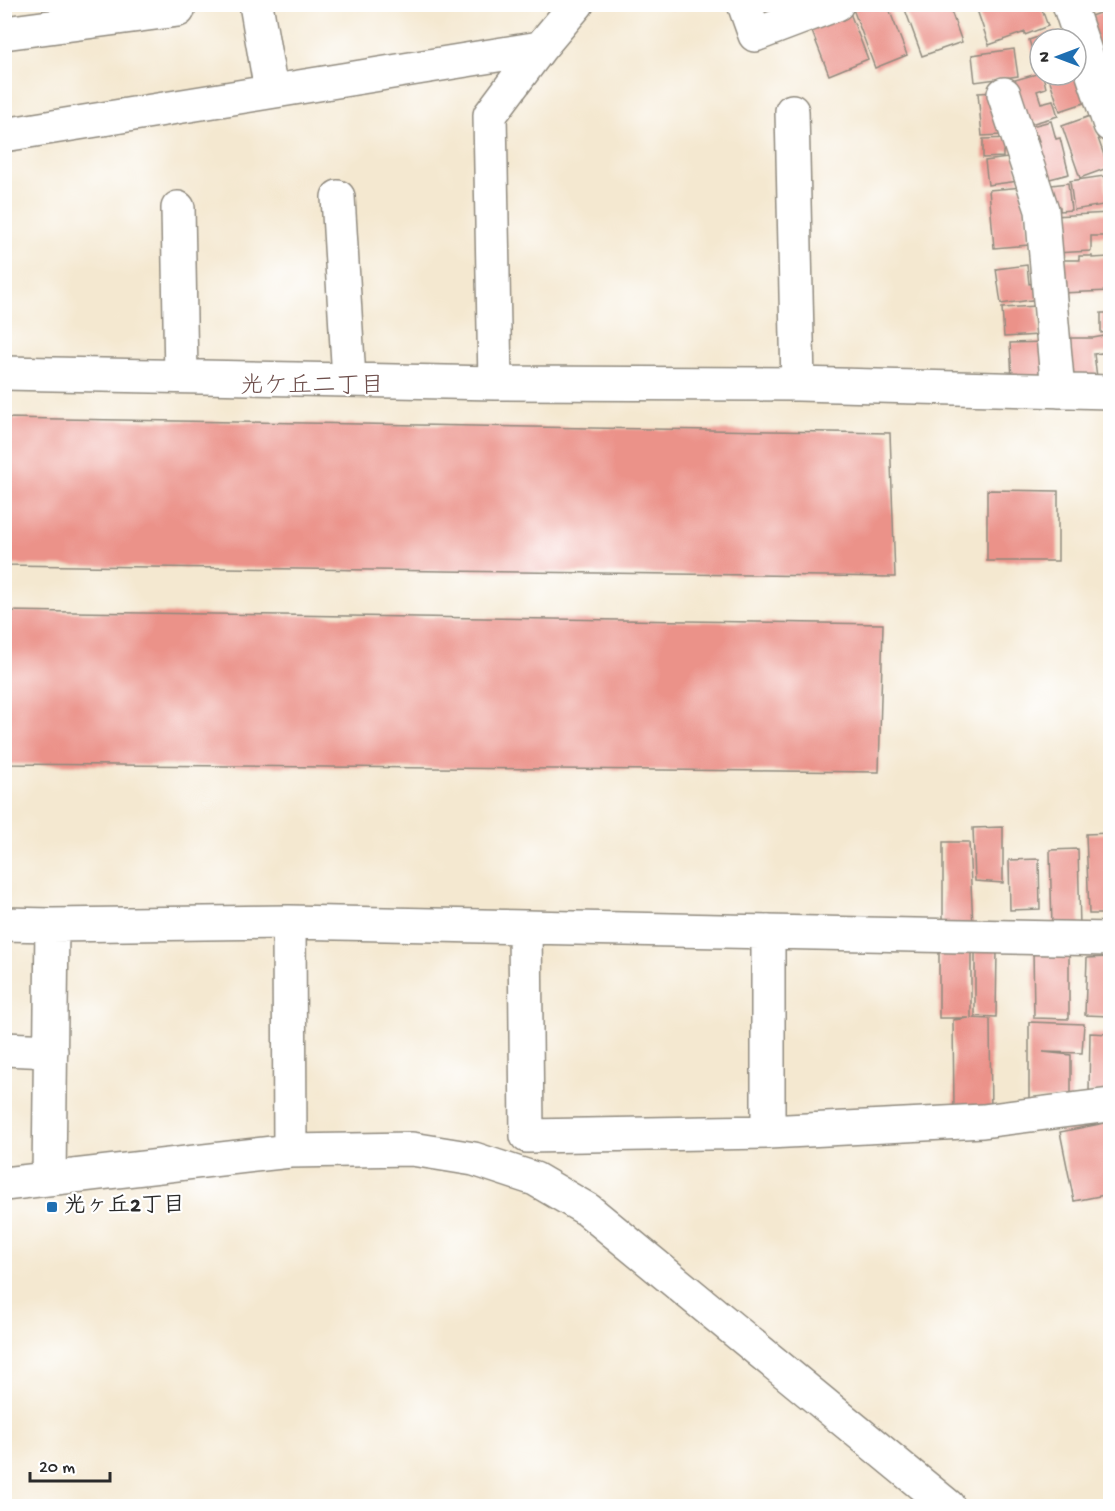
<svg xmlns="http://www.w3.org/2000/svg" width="1115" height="1511" viewBox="0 0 1115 1511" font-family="'Gochi Hand','Klee One',sans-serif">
	<rect width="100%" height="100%" fill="#fff"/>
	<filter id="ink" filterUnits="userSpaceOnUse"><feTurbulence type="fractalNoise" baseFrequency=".0167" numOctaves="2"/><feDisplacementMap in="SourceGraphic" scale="12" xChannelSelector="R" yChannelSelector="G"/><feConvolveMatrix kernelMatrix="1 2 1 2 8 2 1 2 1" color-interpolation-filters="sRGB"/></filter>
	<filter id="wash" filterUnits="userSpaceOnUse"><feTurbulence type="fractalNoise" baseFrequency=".008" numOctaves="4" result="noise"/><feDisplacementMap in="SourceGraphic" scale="24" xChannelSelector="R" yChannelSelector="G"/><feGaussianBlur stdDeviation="1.35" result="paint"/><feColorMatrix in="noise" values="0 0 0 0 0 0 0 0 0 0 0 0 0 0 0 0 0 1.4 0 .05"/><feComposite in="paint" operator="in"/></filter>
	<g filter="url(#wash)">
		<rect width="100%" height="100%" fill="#f4e8d0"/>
		<g id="blocks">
			<path fill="#eb9289" d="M864,4H887L907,55L875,68L853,9Z
				M903,4H942L944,10L950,8L962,42L922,56Z
				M975,4H1040L1048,26L1025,35V32L989,45Z
				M669,5H685L671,10Z
				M1110,9V44L1099,48L1088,17Z
				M850,13L868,59L829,75L811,29Z
				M1055,31L1058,39H1040V61L1036,62L1029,40Z
				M1014,49L1018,76L975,82L972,55Z
				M1110,54V74L1104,57Z
				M1040,73V75H1043L1046,88L1037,91L1041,103L1053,100L1058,116L1020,127L1008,82Z
				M1048,75H1076L1090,101L1060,111Z
				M997,92L1001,135L982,136L978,93Z
				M1090,116L1104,155L1110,153V167L1080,178L1062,126Z
				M1051,121L1056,139L1060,138L1069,174L1042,181L1027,145L1039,141L1037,135L1026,138L1024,128Z
				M1012,138L1013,151H1003V157L983,158V139Z
				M1015,157L1019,181L988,185L985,161Z
				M1104,176L1109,204L1074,210L1070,181Z
				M1068,183L1071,210L1060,211V207L1045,208L1043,186Z
				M1023,187L1029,245L994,248L989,190Z
				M1109,213L1110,236H1091V251L1055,253L1053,216Z
				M1079,256H1092V258L1110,257V291L1060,293L1059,260H1079Z
				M1027,265L1029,284L1037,283L1039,299L1001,304L996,269Z
				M1037,306L1039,335L1004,337L1002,308Z
				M1101,313H1110V332L1101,333Z
				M1110,335V352L1094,354L1097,377L1068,374L1067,338H1093Z
				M1045,342L1047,378L1012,379L1010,343Z
				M4,418L890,433L895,577L4,565Z
				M987,490L1058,491V561H987Z
				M4,611L883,624L879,772L4,764Z
				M1003,827V883L975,881L973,828Z
				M1110,833V914H1089L1086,834Z
				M943,842H969L973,926H943Z
				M1078,849L1080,927H1052L1050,850Z
				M1039,859L1040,909L1010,910L1009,860Z
				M1033,947L1069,948V1019L1034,1018Z
				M939,949L971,950V1018L990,1019L991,1120L954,1110L953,1020L969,1018H939Z
				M997,949L996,1017L975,1016V950Z
				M1110,957V1016L1085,1015L1087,958Z
				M1029,1022L1084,1024L1082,1053L1043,1052L1071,1055V1099H1029Z
				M1090,1033L1110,1034V1093L1089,1092Z
				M1110,1122V1194L1074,1201L1060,1132Z"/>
		</g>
	</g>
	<g filter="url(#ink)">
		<use href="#blocks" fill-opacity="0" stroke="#908a7e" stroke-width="1.5"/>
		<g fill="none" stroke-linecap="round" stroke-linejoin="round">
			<defs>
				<path id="minor" d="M256,4L271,91
					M744,4L755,35L837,4
					M1069,4L1110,125
					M4,33L178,10
					M1004,94L1042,210L1058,391
					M792,111L798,384
					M4,135L540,48L577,4
					M338,197L349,379
					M178,208L181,376
					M4,373L495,383L798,384L1110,392
					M495,383L490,115L540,48
					M289,922L290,1151
					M4,924L52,925L289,922L1110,939
					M525,927L527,1136L768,1132L983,1121L1110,1105
					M4,1049L51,1051
					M768,1132V932
					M49,1178L52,925
					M4,1184L290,1151L412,1149L474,1159L535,1179L588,1210L948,1506"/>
			</defs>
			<use href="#minor" stroke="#908a7e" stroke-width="36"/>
			<use href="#minor" stroke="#fff" stroke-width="33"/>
		</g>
	</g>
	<rect fill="#1f6fb2" stroke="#fff" stroke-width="2" x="46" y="1201" width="12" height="12" rx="3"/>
	<g text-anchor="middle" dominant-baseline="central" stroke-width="4.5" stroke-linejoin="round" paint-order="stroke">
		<g font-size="22" font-weight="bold" fill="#2b2b2b" stroke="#fff" text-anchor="start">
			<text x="64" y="1207">光ヶ丘2丁目</text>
		</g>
		<g font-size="24" fill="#6e4f4c" stroke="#fff">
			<text x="312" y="387">光ケ丘二丁目</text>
		</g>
	</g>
	<rect width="1115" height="1511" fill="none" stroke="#fff" stroke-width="24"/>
	<g transform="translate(1058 57) rotate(270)"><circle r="28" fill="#ffffff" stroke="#aaaaaa" stroke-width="1.5"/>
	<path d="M0-4.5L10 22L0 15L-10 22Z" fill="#1f6fb2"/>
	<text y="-9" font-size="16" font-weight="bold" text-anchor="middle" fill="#2b2b2b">N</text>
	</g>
	<path d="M30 1472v9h80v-9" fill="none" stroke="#2b2b2b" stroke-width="3"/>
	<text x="39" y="1472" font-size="18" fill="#2b2b2b" stroke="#ffffff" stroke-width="4.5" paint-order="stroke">20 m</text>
</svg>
